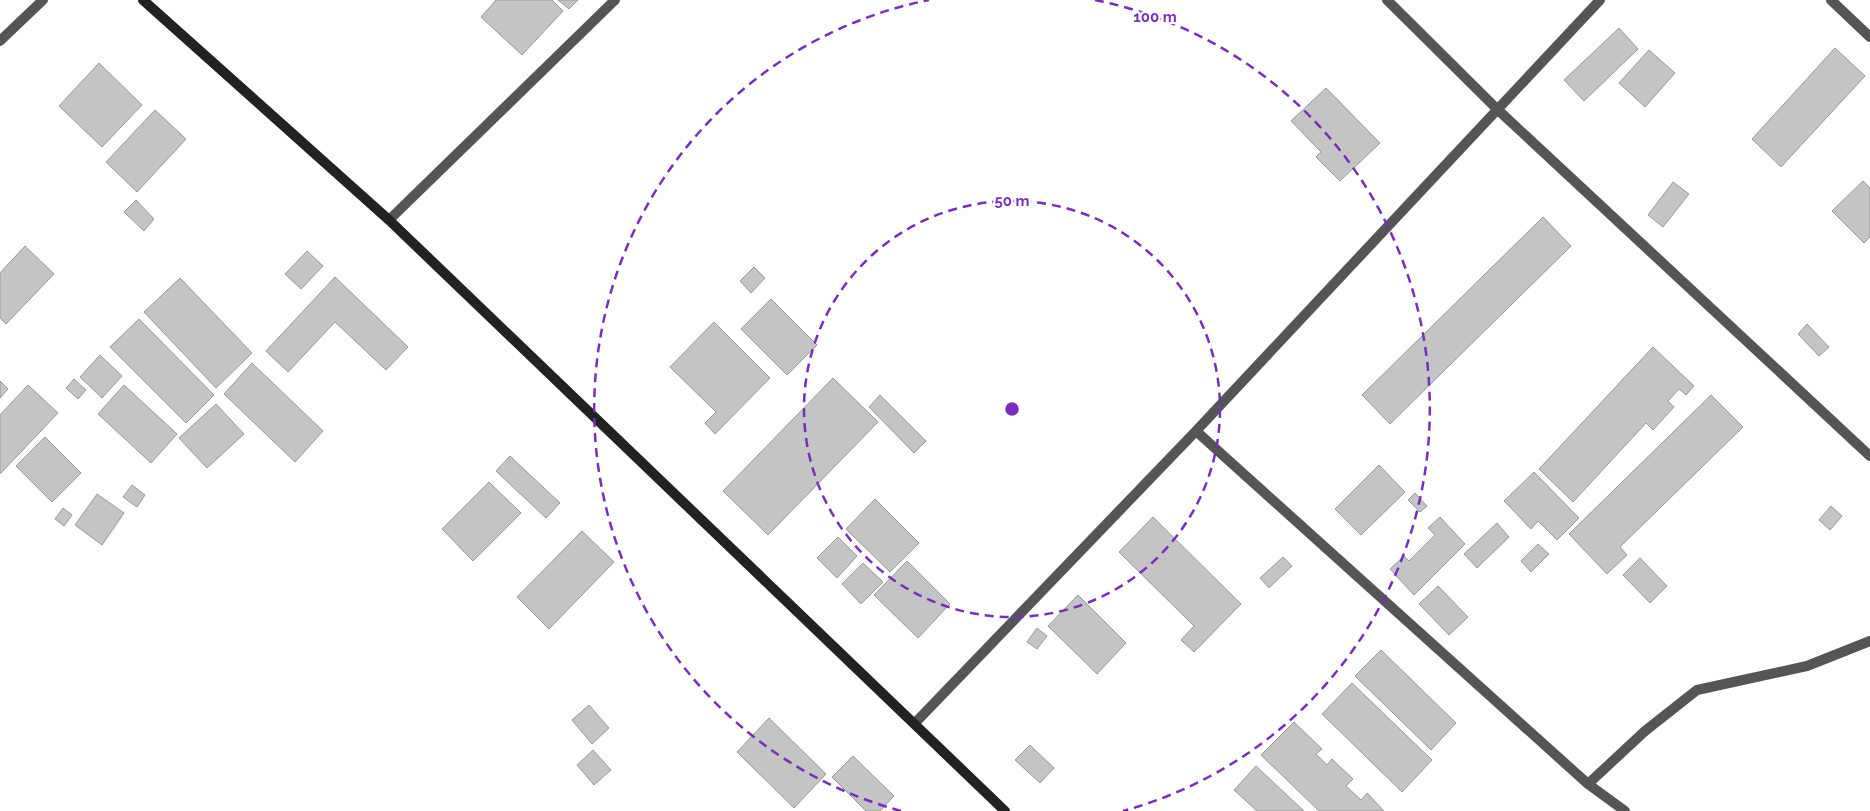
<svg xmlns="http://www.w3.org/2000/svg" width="1870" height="811" viewBox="0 0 1870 811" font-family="Raleway,sans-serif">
	<rect width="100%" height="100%" fill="#fff"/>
	<path fill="#c4c4c4" stroke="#999" d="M496,0H552L563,11L522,55L481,17Z
		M558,0H578L569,9Z
		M1619,28L1638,49L1584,101L1564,80Z
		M1835,48L1865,76L1781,167L1752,139Z
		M1649,50L1675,73L1645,107L1619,83Z
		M99,63L142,105L102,147L59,106Z
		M1326,88L1380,143L1340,181L1316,157L1321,152L1291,121Z
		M155,110L186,139L137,192L106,162Z
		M1863,181L1870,188V237L1864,243L1832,211Z
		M1673,182L1689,194L1663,227L1648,215Z
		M136,200L154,219L144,231L124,212Z
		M1543,217L1571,246L1390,424L1362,395Z
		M25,246L54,274L6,324L0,318V273Z
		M307,251L323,266L301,289L285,274Z
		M754,267L765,278L751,293L740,281Z
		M335,277L408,347L386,370L335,322L288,372L266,351Z
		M180,278L252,353L216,388L144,312Z
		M771,299L817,345L787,375L741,329Z
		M139,319L214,395L186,423L110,347Z
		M714,322L770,378L715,434L705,423L716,412L670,367Z
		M1807,324L1829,347L1819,356L1798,334Z
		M1653,347L1694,386L1686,395L1679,389L1668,401L1674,407L1653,430L1646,423L1573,502L1539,469Z
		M100,355L122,376L102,398L80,377Z
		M252,363L323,431L295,462L224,394Z
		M833,378L878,422L768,535L723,491Z
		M74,379L86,390L78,399L66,388Z
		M0,381L8,389L0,398Z
		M28,385L58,413L0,474V415Z
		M124,385L177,434L151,463L98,414Z
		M880,395L926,441L914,453L869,407Z
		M1711,395L1743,427L1620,547L1627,555L1607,574L1569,534Z
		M216,404L244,434L207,468L179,438Z
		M45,437L81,473L52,502L16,466Z
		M510,456L560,503L546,518L496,471Z
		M1379,465L1405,492L1361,535L1335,509Z
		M1534,472L1579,518L1557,540L1538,521L1531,529L1504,501Z
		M489,482L521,513L473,561L442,529Z
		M132,485L145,495L137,507L123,497Z
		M1415,493L1427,506L1420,512L1408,500Z
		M97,494L124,513L102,545L75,525Z
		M875,499L919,543L890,572L846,529Z
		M1831,506L1842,516L1830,530L1819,520Z
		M63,508L72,515L64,526L55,519Z
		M1153,517L1241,604L1194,652L1181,640L1194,626L1119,552Z
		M1440,517L1465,544L1414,595L1390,569L1404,556L1409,561L1435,535L1428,528Z
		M1497,523L1509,537L1477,568L1464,554Z
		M582,531L614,562L549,629L517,597Z
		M838,537L857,556L837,578L817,558Z
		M1538,544L1549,554L1531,572L1521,561Z
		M1283,557L1292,566L1269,588L1260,578Z
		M1640,558L1667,586L1650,603L1623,575Z
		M907,561L950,604L918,638L874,595Z
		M863,563L883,582L861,604L842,584Z
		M1438,586L1468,617L1449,635L1419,604Z
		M1078,595L1126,643L1097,674L1048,626Z
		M1037,628L1047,636L1037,649L1027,642Z
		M1381,650L1456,723L1431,750L1355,676Z
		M1352,683L1432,760L1402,792L1322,714Z
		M589,705L609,728L592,744L572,720Z
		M769,718L826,774L794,808L737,752Z
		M1294,722L1322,749L1316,754L1327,765L1332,759L1353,779L1346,786L1361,800L1367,793L1384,811H1319L1261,755Z
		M1030,745L1054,768L1040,783L1015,760Z
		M593,750L611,770L594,785L577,765Z
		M853,756L894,796L880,811H866L832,777Z
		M1256,766L1304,811H1257L1234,790Z"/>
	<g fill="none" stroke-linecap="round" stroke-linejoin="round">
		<path stroke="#555" stroke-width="10" d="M1387,0L1497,109L1870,456
			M1831,0L1870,37
			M0,41L43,0
			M389,220L615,0
			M1196,431L1588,784L1625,811
			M915,723L1196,431L1600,0
			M1588,784L1645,731L1697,690L1807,666L1870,641"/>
		<path stroke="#222" stroke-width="10" d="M143,0L389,220L1005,811"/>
	</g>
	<g fill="none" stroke="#7b2cbf" stroke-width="2.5" stroke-dasharray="9 6">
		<circle cx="1012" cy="409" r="208"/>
		<path d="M901 811A417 417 0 0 1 929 0M1095 0A417 417 0 0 1 1123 811"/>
	</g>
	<circle cx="1012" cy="409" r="8" fill="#7b2cbf" stroke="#fff" stroke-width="2.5"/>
	<g font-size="15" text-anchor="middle" font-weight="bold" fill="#7b2cbf" stroke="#fff" stroke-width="4.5" stroke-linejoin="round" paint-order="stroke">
		<text x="1155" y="22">100 m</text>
		<text x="1012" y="206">50 m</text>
	</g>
</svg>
